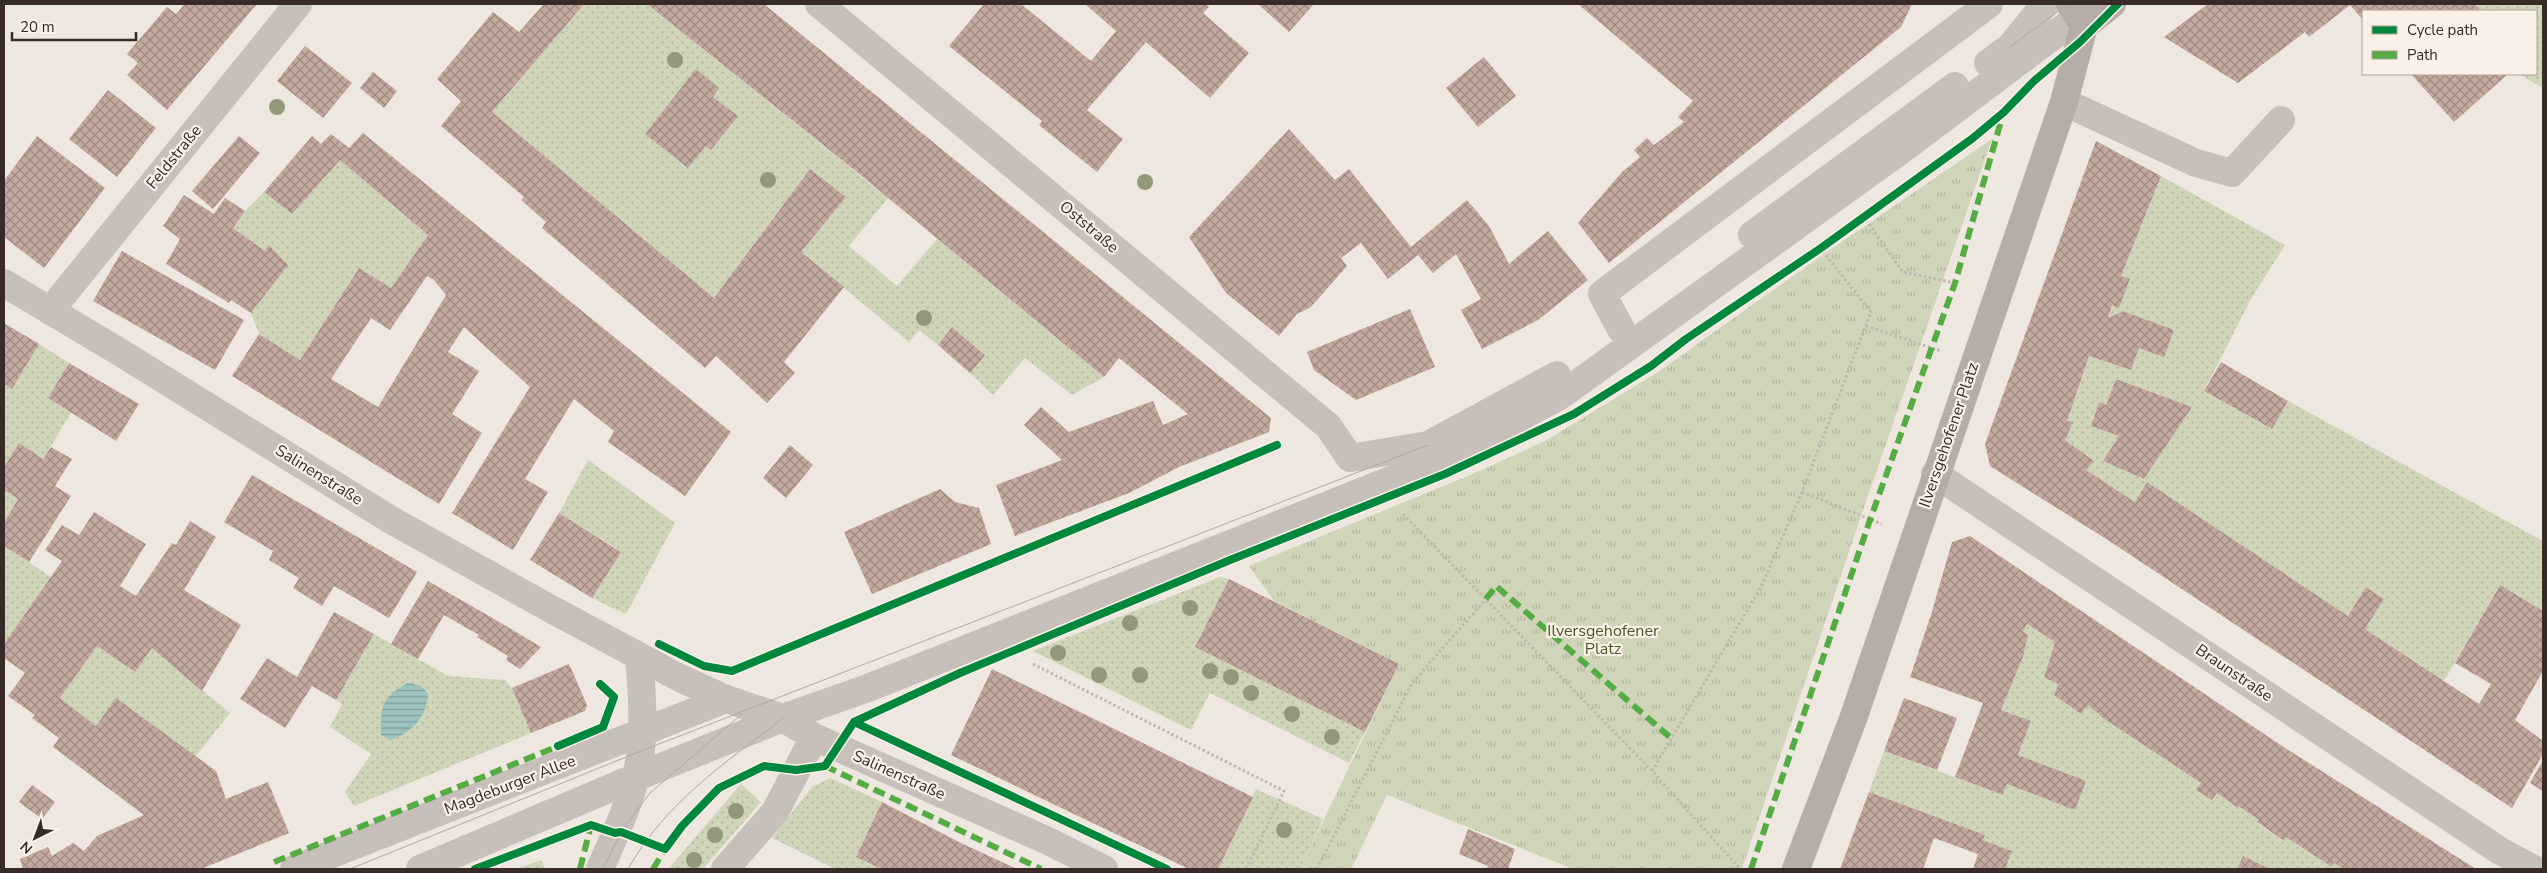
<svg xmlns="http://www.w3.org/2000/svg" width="2547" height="873" viewBox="0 0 2547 873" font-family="'Nunito Sans',sans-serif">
	<defs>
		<pattern id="grass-dots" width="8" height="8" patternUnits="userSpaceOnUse" patternTransform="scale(1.25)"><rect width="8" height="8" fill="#d0d4b9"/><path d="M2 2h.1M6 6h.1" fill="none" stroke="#b3b69f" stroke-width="1.8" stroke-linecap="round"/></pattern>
		<pattern id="park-tufts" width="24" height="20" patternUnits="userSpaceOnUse" patternTransform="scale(1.25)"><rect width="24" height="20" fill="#d0d4b9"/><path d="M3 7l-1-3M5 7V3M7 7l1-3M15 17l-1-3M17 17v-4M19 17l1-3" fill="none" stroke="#b3b69f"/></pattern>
		<pattern id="water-rules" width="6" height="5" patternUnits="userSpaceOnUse" patternTransform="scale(1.25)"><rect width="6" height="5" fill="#9bc3bf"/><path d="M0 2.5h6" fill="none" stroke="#7f9f9b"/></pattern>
		<pattern id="building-cross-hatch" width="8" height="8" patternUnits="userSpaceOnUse" patternTransform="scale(1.25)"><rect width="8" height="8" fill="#c3a9a0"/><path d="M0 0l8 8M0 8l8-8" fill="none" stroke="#9f8a82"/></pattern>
	</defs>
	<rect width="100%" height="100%" fill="#eee7e0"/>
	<path fill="url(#grass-dots)" fill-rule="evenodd" d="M584,4H647L888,198L849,246L897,286L937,239L1104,377L1072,395L1025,358L993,395L970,373L985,354L952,327L938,345L919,330L909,342L801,252L846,197L810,169L714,298L492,112ZM696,70L713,97L738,116L711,150L706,146L688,168L645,134Z
		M2474,4H2543V88L2519,74H2536V11H2481Z
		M340,160L428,235L391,288L359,268L300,360L259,334L251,313L287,265L270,246L265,251L233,228L245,211L264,192L292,214Z
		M2161,176L2285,245L2251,299L2204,391L2271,429L2288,401L2543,541V611L2499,586L2444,681L2365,629L2384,599L2367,587L2348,616L2147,482L2135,502L2086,470L2094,461L2065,440L2072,422L2067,421L2089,356L2131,370L2139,348L2164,356L2174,330L2123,311L2108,318L2112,305L2119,307L2130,280L2121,276ZM2116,379L2192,407L2144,479L2104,461L2119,436L2091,426L2099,403L2106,405Z
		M39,344L69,363L48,398L71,413L43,459L19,443L4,467V384L12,389Z
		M588,460L675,523L626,614L592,598L621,551L559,513Z
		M4,490L18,499L4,523Z
		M4,546L51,577L4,644Z
		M1220,577L1229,579L1195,647L1365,732L1349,763L1210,693L1191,730L1033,651Z
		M2027,624L2055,642L2044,676L2058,684L2054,695L2081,714L2088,705L2103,718L2201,783L2196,790L2212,800L2217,793L2259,820L2257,823L2283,841L2286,837L2332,867L2334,863L2343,869H2271L2244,856L2237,869H2005L2012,851L1983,840L1985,835L1869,792L1884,751L2003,795L2007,784L2075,809L2086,781L2018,755L2031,721L2001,710L2023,657L2028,635L2023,631Z
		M374,634L448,676L505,680L512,688L531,733L354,806L345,792L371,754L330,727L342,704L336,700Z
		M97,646L135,672L152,648L230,713L195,757L116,699L96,726L60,698Z
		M830,778L882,802L856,857L881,869H835L772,838L812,787Z
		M741,784L761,802L703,869H673L670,867Z
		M1256,789L1323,819L1300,869H1218Z
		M541,860L545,869H517Z"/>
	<path fill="url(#park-tufts)" d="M1992,139L1861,516L1742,869H1573L1387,795L1351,869H1300L1399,664L1274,601L1249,566L1475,473L1547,440L1658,372L1824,254Z"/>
	<path fill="url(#water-rules)" d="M408,683L421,686L428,694C426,718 413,731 391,740L381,735C380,707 382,697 408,683Z"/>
	<path fill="url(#building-cross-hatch)" fill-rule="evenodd" d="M185,4H257L167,110L127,75L138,63L127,54L167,7L176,14Z
		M544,4H584L492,112L714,298L810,169L846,197L801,252L844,287L784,362L795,373L767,403L716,356L705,368L542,228L546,222L521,200L524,197L441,126L461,101L437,79L493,12L519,32Z
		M647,4H764L1271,418L1269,432L1179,467L1129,493L1015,536L996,485L1062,460L1024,425L1041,407L1069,432L1153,401L1163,425L1188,414L1119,358L1104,377L863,177Z
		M984,4H1021L1091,61L1116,31L1085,4H1205L1209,7L1203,13L1249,53L1210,98L1146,42L1087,110L1123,139L1097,172L1039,125L1042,121L949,46Z
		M1258,4H1314L1289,32Z
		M1578,4H1912L1901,27L1609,263L1578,223L1622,172L1640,157L1634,150L1647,138L1654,145L1684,122L1678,117L1693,101Z
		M2208,4H2474L2481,11H2363V20L2350,5L2309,37L2305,32L2238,83L2164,37Z
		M305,46L352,83L323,118L277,81Z
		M1484,57L1516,96L1478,127L1446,88Z
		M696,69L719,88L713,97L738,116L711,150L706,146L688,168L645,134Z
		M373,72L397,91L384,108L360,88Z
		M2411,74H2508L2454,122Z
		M108,90L156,128L117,177L69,139Z
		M1289,129L1335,180L1349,169L1411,247L1467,200L1489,226L1509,264L1548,231L1588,280L1538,320L1482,349L1461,310L1481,299L1456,254L1433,273L1418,255L1388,279L1361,243L1341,258L1347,266L1311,307L1297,314L1279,336L1226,293L1189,237Z
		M363,133L731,432L685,496L608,442L614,431L574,399L525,479L548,492L513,550L452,513L530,387L531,388L464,327L448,352L479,371L452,414L482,433L439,504L232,376L259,334L300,360L359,268L391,288L428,235L340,160L292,214L264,192L312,136L321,144L331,134L349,148ZM427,276L434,280L446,295L378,407L331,379L371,318L390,330Z
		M37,136L105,188L44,268L4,237V181Z
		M239,136L260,153L213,209L192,191Z
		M2096,141L2161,176L2121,276L2130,279L2119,308L2112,305L2108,318L2123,311L2174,330L2164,357L2139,348L2131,370L2089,356L2067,421L2073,422L2065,440L2094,461L2086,470L2135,502L2147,482L2348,616L2366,587L2384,599L2365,629L2479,704L2491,684L2455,663L2500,585L2543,611V671L2515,720L2543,741V754L2512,808L2111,542L1990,466L1985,444Z
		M184,195L214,214L225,198L245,211L233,228L265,251L269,245L288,265L251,313L231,300L229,303L166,264L180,239L163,226Z
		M122,251L244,320L215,370L93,301Z
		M1410,309L1435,367L1356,400L1314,370L1307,352Z
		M4,323L39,344L12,389L4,384Z
		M952,327L985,355L970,373L938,345Z
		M2221,362L2288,401L2272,429L2204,391Z
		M69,363L139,404L116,441L48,398Z
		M2116,379L2192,407L2144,479L2103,461L2119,436L2091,426L2099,402L2106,405Z
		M19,443L43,459L51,447L72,459L55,486L71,496L29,562L4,546V523L18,499L4,490V467Z
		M790,445L813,465L786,498L763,478Z
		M252,475L417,572L389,618L334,586L322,606L293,588L299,578L269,560L273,551L224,522Z
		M940,489L955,502L979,508L991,544L872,594L844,532Z
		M94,512L146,544L120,586L136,596L172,543L176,545L190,521L216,537L184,590L241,625L202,691L152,648L135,672L97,646L60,698L96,726L116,698L216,771L226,799L268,782L289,833L201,869H23L20,859L48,847L52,856L73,843L84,851L97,836L144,815L53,747L59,738L32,718L35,715L8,696L25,673L4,658V644L62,561L45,550L62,525L79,535Z
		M559,513L621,552L592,598L530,560Z
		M1970,536L2279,744L2476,869H2343L2334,863L2332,867L2286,837L2284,841L2257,822L2259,820L2238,806L2237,807L2217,793L2212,800L2196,790L2201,783L2103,718L2088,705L2081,714L2054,695L2058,684L2044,677L2055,642L2027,624L2023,631L2028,635L2023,657L2001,710L2031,721L2018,755L2086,781L2075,810L2007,784L2003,795L1955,777L1983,703L1910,677L1931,615L1952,542Z
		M1229,579L1399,664L1365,732L1195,647Z
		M428,581L489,616L541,647L520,669L506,660L508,656L477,637L479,635L444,615L418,659L391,644Z
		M334,612L374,634L336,700L312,686L285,728L240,699L267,658L297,677Z
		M569,664L587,705L585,711L531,733L512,688Z
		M992,669L1253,797L1218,869H1189L951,755Z
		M1904,698L1957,718L1937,770L1884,751Z
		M2543,760V791L2530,783Z
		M32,785L55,802L42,819L19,802Z
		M1869,792L1985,835L1983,840L2012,851L2005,869H1973L1978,854L1934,838L1923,869H1840Z
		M882,802L959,842L1017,869H881L856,857Z
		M1468,829L1515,849L1508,869H1487L1488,866L1459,854Z
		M2243,856L2271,869H2237Z"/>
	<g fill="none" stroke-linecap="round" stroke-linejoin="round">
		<path stroke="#c0b7b1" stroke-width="3" stroke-dasharray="2.5 2.5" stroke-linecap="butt" d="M1866,220L1903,272L1955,283
			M1866,326L1941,351
			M1802,492L1882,524
			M1403,514L1652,771L1740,869
			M1033,664L1284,791L1246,869
			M1652,771L1761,587L1802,492L1871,312L1822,250
			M1317,869L1412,683L1486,599"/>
		<path stroke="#c7bfb9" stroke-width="28" d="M819,4L1328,426L1350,458L1428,445L1557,375
			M1988,63L2010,47L2045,4
			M2064,102L2196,163L2232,173L2281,120
			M1752,235L1955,86
			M4,283L118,351L391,520L549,608L680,678L726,699L783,718L814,737L1046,840L1104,869
			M50,311L298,4
			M1621,329L1602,294L1989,4
			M1935,474L2500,851L2534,869
			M294,869L726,699
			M420,869L634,778L783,718L868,688L1436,462L1560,396L1907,146L2078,17
			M600,869C616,832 636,791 641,750C644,719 642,689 639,658
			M725,869L775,812L814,737"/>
		<path stroke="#b6ada8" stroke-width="28" d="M2070,4L2084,26
			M2084,26L2112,4
			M1796,869L1853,719L2064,102L2084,26"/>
		<path stroke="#aea8a4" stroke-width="1" d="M2078,17L2095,4
			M2010,47L2068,4
			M350,869L641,751L1428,445
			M603,869L621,832L650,793L742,714
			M628,869C665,803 724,764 783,718"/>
		<path stroke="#55ab44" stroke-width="6" stroke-dasharray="12 6" stroke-linecap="butt" d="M1486,599L1496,586L1672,739
			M825,766L1041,869
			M274,862L561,745
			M580,869L591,825
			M653,869L667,846
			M1751,869L1870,520L1955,283L2003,114"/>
		<defs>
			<path id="cycleway" d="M659,644L704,666L732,671L1277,445
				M854,722L1167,869
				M558,746L603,727L614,697L600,684
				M475,869L591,825L615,833L621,832L665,849L682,826L719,788L764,766L796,770L825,766L854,722L960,673L1230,560L1445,474L1574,414L1651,366L1686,339L1821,248L1973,138L2004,112L2034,81L2080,42L2118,4"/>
		</defs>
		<use href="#cycleway" stroke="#fbf0e7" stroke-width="11"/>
		<use href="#cycleway" stroke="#00873e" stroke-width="8"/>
	</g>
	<g fill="#94987b">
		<circle cx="675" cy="60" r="8"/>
		<circle cx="277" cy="107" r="8"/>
		<circle cx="768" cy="180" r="8"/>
		<circle cx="1145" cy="182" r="8"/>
		<circle cx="924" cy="318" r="8"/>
		<circle cx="1190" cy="608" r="8"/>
		<circle cx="1130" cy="623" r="8"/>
		<circle cx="1058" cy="653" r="8"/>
		<circle cx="1210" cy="671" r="8"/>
		<circle cx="1099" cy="675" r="8"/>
		<circle cx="1140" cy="675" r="8"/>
		<circle cx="1231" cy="677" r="8"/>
		<circle cx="1251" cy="693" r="8"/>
		<circle cx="1292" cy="714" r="8"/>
		<circle cx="1332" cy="737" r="8"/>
		<circle cx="736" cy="811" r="8"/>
		<circle cx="1284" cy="830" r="8"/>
		<circle cx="715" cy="835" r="8"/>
		<circle cx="694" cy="860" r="8"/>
	</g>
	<g text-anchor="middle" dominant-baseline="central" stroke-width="4.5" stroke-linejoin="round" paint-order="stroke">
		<g font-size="16" fill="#382b27" stroke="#fbf0e7">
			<text transform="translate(174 157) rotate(-51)">Feldstraße</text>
			<text transform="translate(1089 227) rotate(40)">Oststraße</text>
			<text transform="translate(1949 435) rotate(-71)">Ilversgehofener Platz</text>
			<text transform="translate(319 475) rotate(32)">Salinenstraße</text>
			<text transform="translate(2234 673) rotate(34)">Braunstraße</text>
			<text transform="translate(899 775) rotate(24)">Salinenstraße</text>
			<text transform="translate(510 785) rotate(-21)">Magdeburger Allee</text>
		</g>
		<g font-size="16" fill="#4a5829" stroke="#fbf0e7">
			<text x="1603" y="631">Ilversgehofener<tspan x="1603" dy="18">Platz</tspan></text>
		</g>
	</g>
	<rect width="2547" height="873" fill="none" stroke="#382b27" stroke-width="10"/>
	<rect x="2362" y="10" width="175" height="65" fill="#fbf0e7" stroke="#ada19a"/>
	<rect x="2372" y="26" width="25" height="8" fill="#00873e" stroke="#ada19a"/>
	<text x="2407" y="35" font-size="15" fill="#382b27">Cycle path</text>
	<rect x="2372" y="51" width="25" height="8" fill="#55ab44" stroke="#ada19a"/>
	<text x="2407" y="60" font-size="15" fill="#382b27">Path</text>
	<g transform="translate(35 838) rotate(222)" stroke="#fbf0e7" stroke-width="4" paint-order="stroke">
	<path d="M0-4L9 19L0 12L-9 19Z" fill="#382b27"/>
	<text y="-8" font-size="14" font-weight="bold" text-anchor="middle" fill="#382b27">N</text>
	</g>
	<path d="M12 32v8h124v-8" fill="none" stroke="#382b27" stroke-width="2.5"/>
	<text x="20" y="32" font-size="15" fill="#382b27" stroke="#fbf0e7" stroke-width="4" paint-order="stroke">20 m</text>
</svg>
